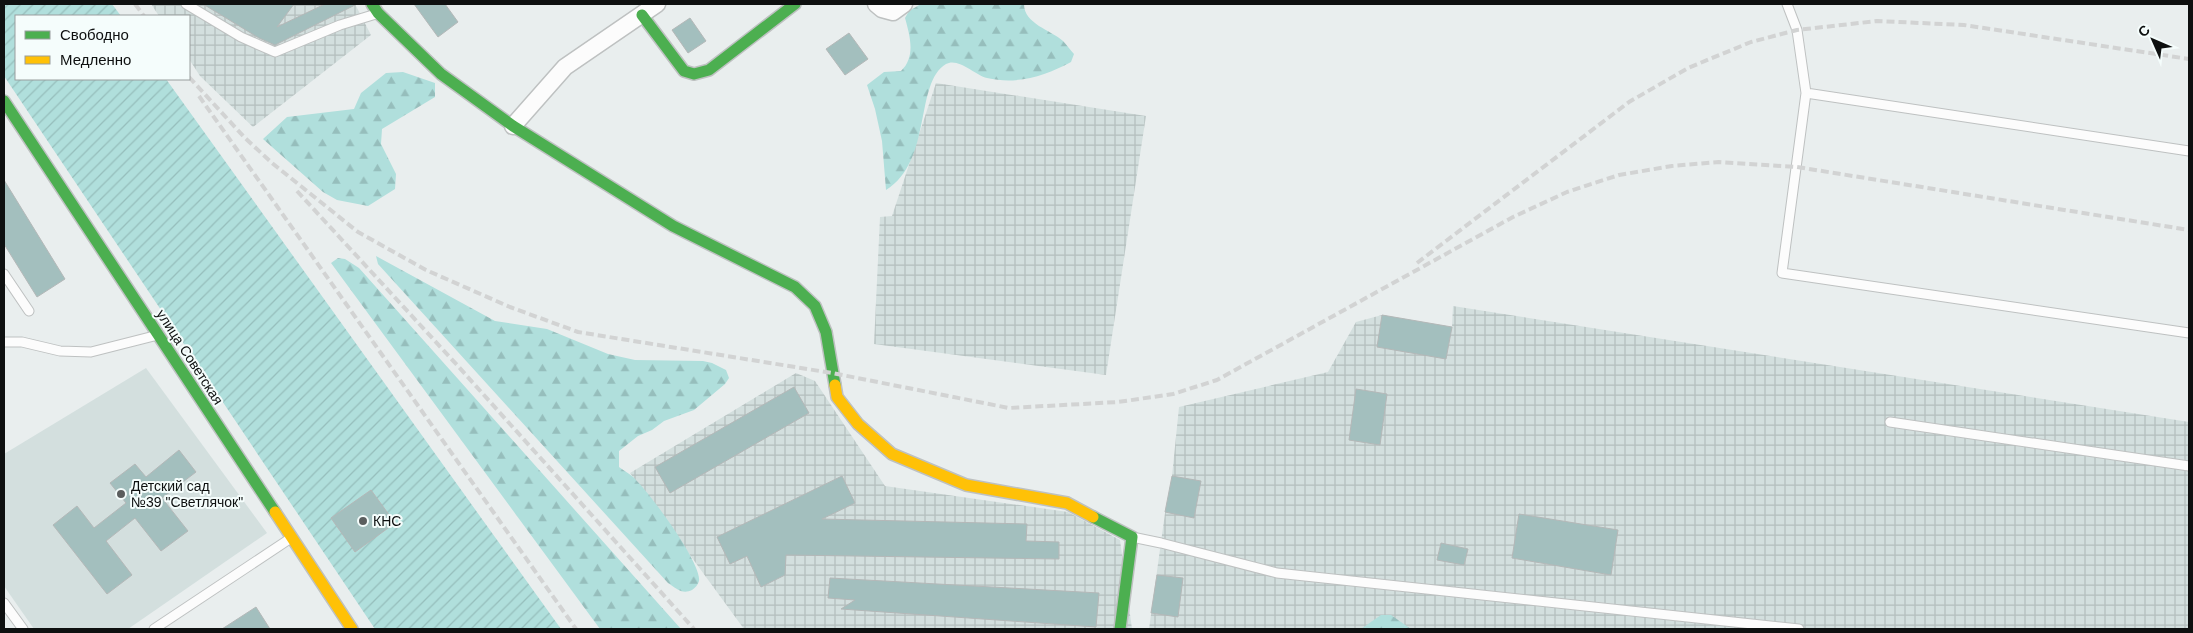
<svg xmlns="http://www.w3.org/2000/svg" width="2193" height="633" viewBox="0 0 2193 633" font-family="Helvetica,sans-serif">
	<defs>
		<pattern id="industrial-grid" width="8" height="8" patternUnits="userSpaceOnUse" patternTransform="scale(1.25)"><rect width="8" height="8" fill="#d3dfde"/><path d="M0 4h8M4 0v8" fill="none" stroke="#b4bebd"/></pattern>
		<pattern id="forest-firs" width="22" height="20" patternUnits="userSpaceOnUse" patternTransform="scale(1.25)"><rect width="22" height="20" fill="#b0dfdc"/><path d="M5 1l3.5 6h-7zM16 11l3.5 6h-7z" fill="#96bebc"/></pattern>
		<pattern id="garden-furrows" width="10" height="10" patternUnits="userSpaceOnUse" patternTransform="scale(1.25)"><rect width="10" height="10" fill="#b0dfdc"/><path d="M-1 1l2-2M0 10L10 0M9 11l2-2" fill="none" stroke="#96bebc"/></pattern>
	</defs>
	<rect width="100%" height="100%" fill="#e9eeee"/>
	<path fill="#d3dfde" d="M146,368L267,533L128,629H34L4,586V454Z"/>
	<path fill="url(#industrial-grid)" d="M151,4H355L371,35L253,127L200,76L189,59V16H159Z
		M936,83L1146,116L1106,375L874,344L880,217L892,216Z
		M1453,306L2189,422V629H1149L1165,513L1172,476L1179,407L1328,372L1356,322L1382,315L1452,327Z
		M796,373L815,381L885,486L1068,512L1120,540L1132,629H744L630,473Z"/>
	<path fill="url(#forest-firs)" d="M921,4H1024C1024,24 1051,30 1063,41C1067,45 1070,50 1074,54L1071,62C1045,76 1017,85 987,78C975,75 958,57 946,64C914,83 933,161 886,190L882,141L875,109L867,85L884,72L901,71C916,57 910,36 905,18L909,11Z
		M403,72L435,83V97L382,129L381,144L396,174L395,189L368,206L337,200L323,192L263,139L287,117L354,109L361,93L386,73Z
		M376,256L495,321L547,329L608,354L635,360L703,361L712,363L726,370L729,378L725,384L694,410L664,421L652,430L638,436L619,451V467C623,470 628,473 632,476C647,489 702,563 699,581C698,585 695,588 692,590C682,595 676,588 668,583L378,264Z
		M338,258L345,259L359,268L681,629H600L331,263Z
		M1381,615H1391L1411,629H1361Z"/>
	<path fill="url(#garden-furrows)" d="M4,4H112L121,16H16V79H166L561,629H375L4,76Z"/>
	<path fill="#a3bfbe" stroke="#b4b8b8" d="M203,4H294L277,27L325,4H357L275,45L259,38Z
		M414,4H445L458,22L438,37Z
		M690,18L706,41L688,53L672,30Z
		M849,33L868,59L845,75L826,49Z
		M4,180L65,279L37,297L4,244Z
		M1382,315L1452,327L1446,359L1377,347Z
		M794,387L809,413L670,493L655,467Z
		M1356,389L1387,394L1380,445L1349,440Z
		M179,450L196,472L162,498L188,531L161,551L135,518L106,541L132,575L107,594L53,525L77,506L94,528L126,503L110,483L135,464L146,477Z
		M842,476L855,503L822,519L1027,524L1026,541L1059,542V559L786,555L785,575L761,587L747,556L730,564L717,537Z
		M1172,476L1201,481L1194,518L1165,512Z
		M371,490L395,523L355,552L331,518Z
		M1519,514L1618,530L1611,575L1512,558Z
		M1441,543L1468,549L1464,565L1437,560Z
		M1157,575L1183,578L1178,617L1151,613Z
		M830,578L1099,593L1096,627L841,609L855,600L828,598Z
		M256,607L270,629H222Z"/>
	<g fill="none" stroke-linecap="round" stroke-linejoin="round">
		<defs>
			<path id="lane" d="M186,4L241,37L275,52L340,25L376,14
				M1787,4L1797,30L1806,93L1782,273L2189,333
				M1806,93L2189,151
				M4,274L29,311
				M4,342H22L60,351L91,352L158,335
				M1890,422L2189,466
				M1132,537L1161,543L1277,573L1799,629
				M4,603L23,629
				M154,629L291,538"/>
			<path id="street" d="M876,4L882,9L893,12L904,4
				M513,126L565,67L657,4"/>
			<path id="fast" d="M372,4L378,13L441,74L513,126L673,226L795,287L815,306L826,332L835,385
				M642,15L684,71L694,74L709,70L795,4
				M4,101L275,512
				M1093,517L1132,537L1120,629"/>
			<path id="slow" d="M835,385L837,397L858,424L892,454L966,485L1067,503L1093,517
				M275,512L352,629"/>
		</defs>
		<use href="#lane" stroke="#bec1c1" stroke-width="11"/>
		<use href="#street" stroke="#bec1c1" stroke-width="19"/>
		<use href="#fast" stroke="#bec1c1" stroke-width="14"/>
		<use href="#slow" stroke="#bec1c1" stroke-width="14"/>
		<use href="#lane" stroke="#fcfcfc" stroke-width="9"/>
		<use href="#street" stroke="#fcfcfc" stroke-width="16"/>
		<use href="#fast" stroke="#4caf50" stroke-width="11"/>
		<use href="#slow" stroke="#ffc107" stroke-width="11"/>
		<path stroke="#d2d3d3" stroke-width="4" stroke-dasharray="8 4" stroke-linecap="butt" d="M135,4L144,16
			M189,77L245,138L272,163L358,232L426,270L510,307L578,332L832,373L1009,408L1118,402L1173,394L1217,380L1513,217L1567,192L1619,175L1672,166L1719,162L1797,167L2189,230
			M199,96L576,629
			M297,191L457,365L694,629
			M1417,263L1629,102L1688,68L1751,42L1797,30L1877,21L1964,25L2189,59"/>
	</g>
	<g fill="#5b5e5e" stroke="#f5fdfc" stroke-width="2">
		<circle cx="121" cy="494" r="5"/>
		<circle cx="363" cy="521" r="5"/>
	</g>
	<g text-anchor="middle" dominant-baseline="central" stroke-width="4" stroke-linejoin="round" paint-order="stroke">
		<g font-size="14" fill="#0e1010" stroke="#f5fdfc">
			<text transform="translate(190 357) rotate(57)">улица Советская</text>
		</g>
		<g font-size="14" fill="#0e1010" stroke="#f5fdfc" text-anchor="start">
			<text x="131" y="486">Детский сад<tspan x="131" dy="16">№39 "Светлячок"</tspan></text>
			<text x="373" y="521">КНС</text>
		</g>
	</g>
	<rect width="2193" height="633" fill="none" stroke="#0e1010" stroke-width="10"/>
	<rect x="15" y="15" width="175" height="65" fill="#f5fdfc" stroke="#999e9e"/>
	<rect x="25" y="31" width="25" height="8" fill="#4caf50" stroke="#999e9e"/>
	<text x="60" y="40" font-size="15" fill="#0e1010">Свободно</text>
	<rect x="25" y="56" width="25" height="8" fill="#ffc107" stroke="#999e9e"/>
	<text x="60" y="65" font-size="15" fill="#0e1010">Медленно</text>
	<g transform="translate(2153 40) rotate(315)" stroke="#f5fdfc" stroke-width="4" paint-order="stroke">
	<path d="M0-4L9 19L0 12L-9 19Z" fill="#0e1010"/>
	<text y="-8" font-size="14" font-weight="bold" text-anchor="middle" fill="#0e1010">С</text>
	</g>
</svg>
